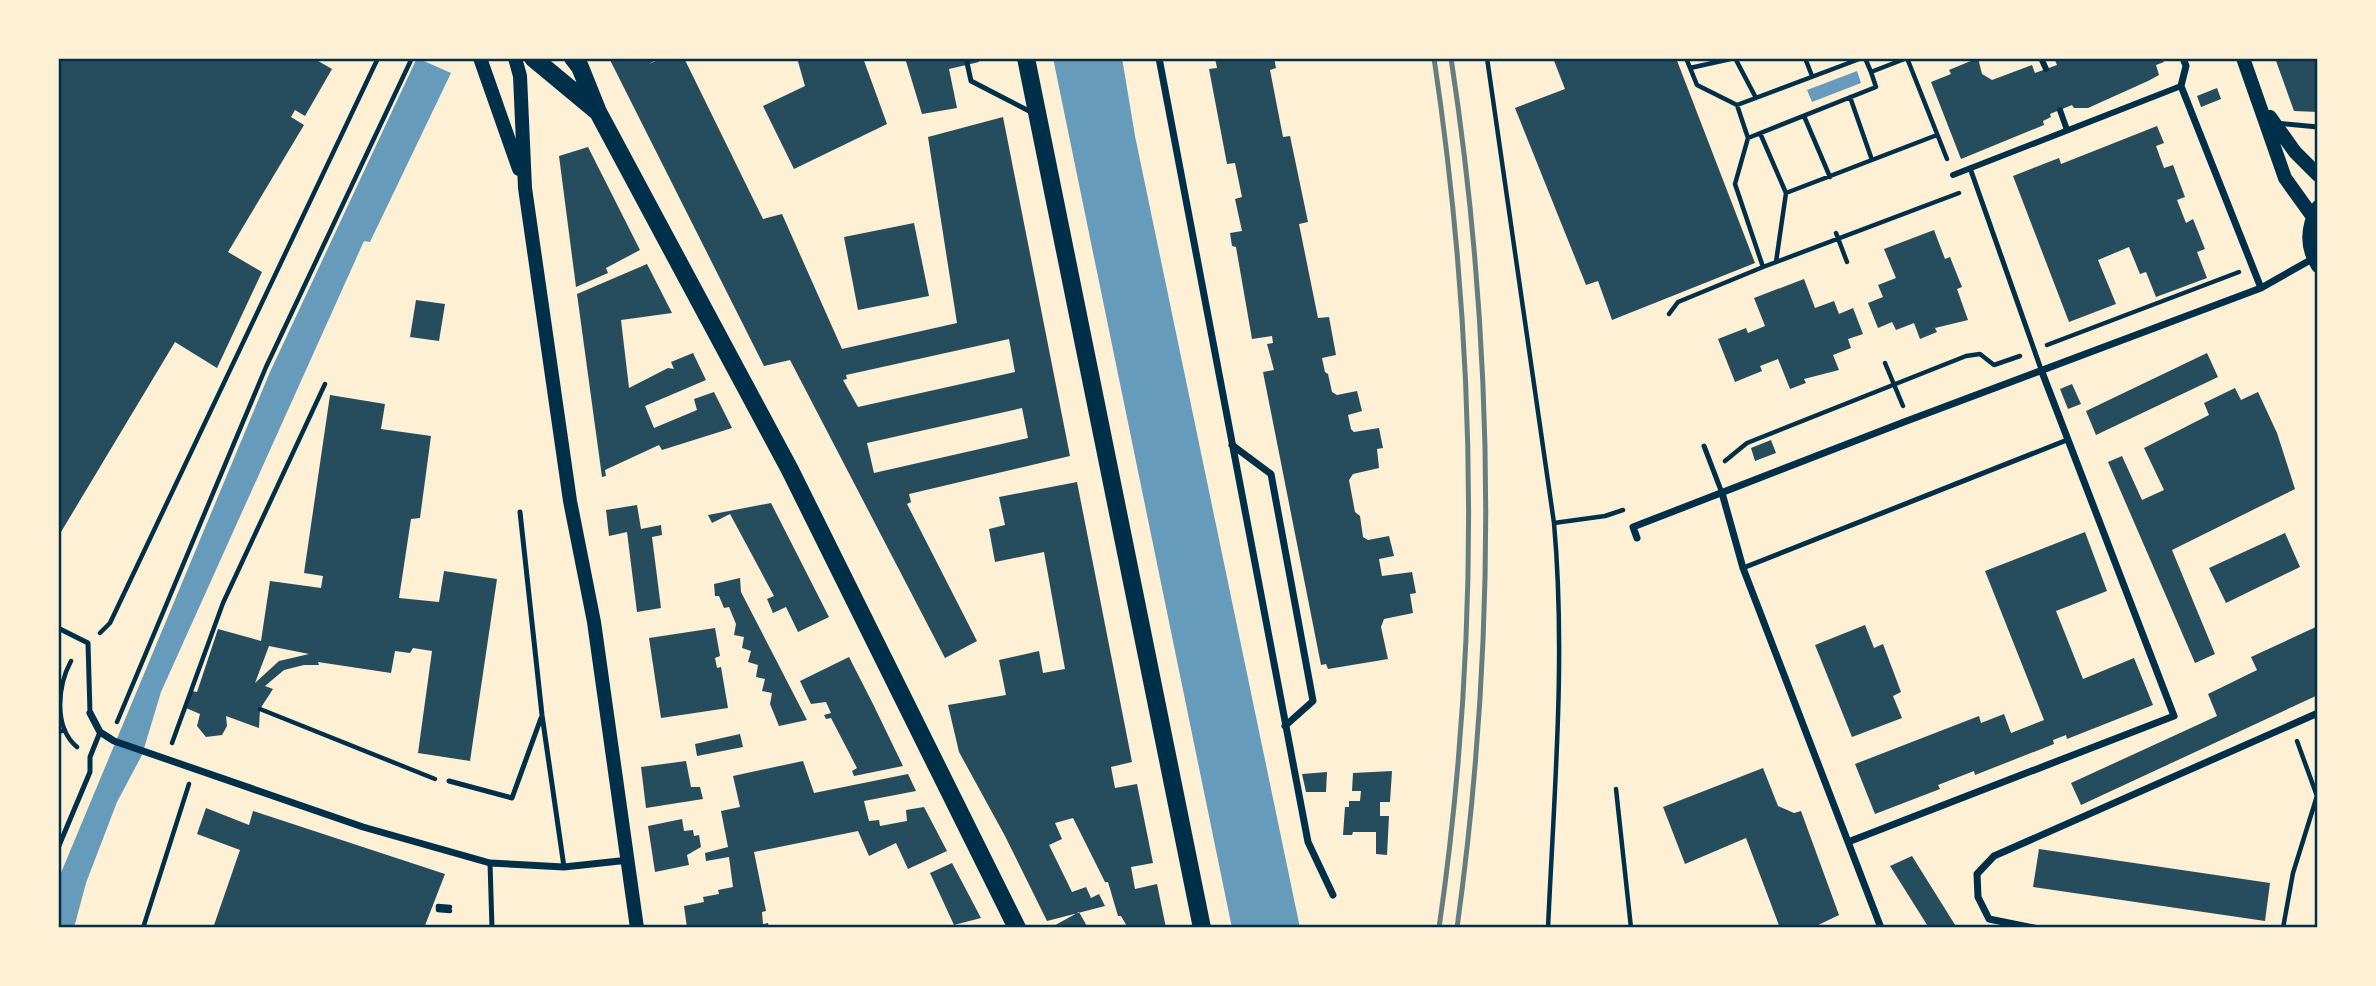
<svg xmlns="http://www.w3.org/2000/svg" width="2376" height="986" viewBox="0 0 2376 986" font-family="Cabin,sans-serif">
	<rect width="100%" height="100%" fill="#fdf0d5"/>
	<path fill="#669bbc" d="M417,58L451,73L370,242L364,241L161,692L142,755L117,802L86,883L74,928H58V880L270,372Z
		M1053,58H1122L1135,136L1300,928H1232Z
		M1857,71L1861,83L1812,102L1807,90Z"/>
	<path fill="#264d5e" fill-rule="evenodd" d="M58,58H313L332,69L305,116L295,110L291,117L304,125L228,252L262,272L217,368L175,342L58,537Z
		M609,58H659L649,64L662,58H684L763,219L782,214L842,349L957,323L928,137L1003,117L1070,456L909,494L911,502L907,504L977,641L945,658L790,360L764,366ZM1009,339L1015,372L858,407L843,380L847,379L846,375ZM1022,408L1028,438L874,473L867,443Z
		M797,58H863L887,124L794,169L763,106L805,86Z
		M905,58H978L979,62L949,69L957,108L922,114Z
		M1215,58H1274L1276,68L1270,70L1283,137L1290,136L1308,222L1299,224L1318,318L1329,317L1336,355L1322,358L1325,372L1328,374L1332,392L1337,395L1357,391L1362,411L1348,415L1351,429L1354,432L1379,428L1383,448L1377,449L1379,468L1353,474L1349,480L1355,512L1360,516L1363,537L1368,540L1389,536L1394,556L1379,559L1382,576L1412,572L1416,593L1410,594L1413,613L1384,619L1381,627L1388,659L1328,669L1326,664L1321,665L1263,372L1274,370L1267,344L1273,343L1272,336L1252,339L1236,247L1232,246L1230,233L1242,231L1235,199L1242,197L1235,163L1227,164L1209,69L1217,68Z
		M1553,58H1676L1755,263L1612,320L1598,281L1586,285L1515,108L1565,89Z
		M1978,58L1982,74L1992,80L2032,65L2035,73L2057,65L2054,58H2162L2164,62L2156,65L2159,75L2148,81L2088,108H2074L2072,105L2050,114L2051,117L2043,121L2044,125L1961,159L1931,82L1951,74L1949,70Z
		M2275,58H2318V112L2294,111Z
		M2217,88L2221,99L2201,107L2197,96Z
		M2157,126L2164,143L2156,146L2164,168L2173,165L2185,197L2177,200L2186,223L2193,219L2205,249L2197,252L2207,278L2156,297L2146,272L2140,274L2129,247L2098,260L2116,304L2069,322L2013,176L2059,158L2061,164Z
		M588,147L640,250L606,268L608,273L576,287L559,156Z
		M914,223L929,296L858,310L844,237Z
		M1934,230L1945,259L1950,257L1962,287L1957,289L1968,320L1935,328L1937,332L1920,339L1914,323L1896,330L1892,322L1878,328L1868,303L1883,297L1878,285L1896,278L1884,249Z
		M647,264L672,313L621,320L629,388L668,368L674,369L671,362L693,353L706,380L645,406L654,428L697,410L694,399L714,392L732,428L662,450L659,445L605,470L606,476L602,477L577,294Z
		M1804,279L1815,308L1834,301L1839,314L1853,308L1863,334L1848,339L1851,348L1833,355L1839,370L1804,379L1806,383L1790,389L1778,359L1760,366L1762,371L1735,382L1718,339L1746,328L1748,333L1765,326L1754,298Z
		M416,300L445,304L439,341L410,337Z
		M2207,353L2218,377L2096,435L2086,411Z
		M2072,384L2081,404L2068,409L2060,389Z
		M2235,388L2241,400L2258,392L2277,433L2295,489L2172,550L2215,654L2195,663L2108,462L2122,456L2142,500L2164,490L2144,448L2209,415L2204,403Z
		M330,395L385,404L381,429L431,436L420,518L411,519L399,598L439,602L444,571L497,579L470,761L418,753L432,651L413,648L410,653L395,651L391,673L318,662L319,665H304L284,670L265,686L273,689L260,709L259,728L226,716L227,726L222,735L206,737L197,726L200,714L186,708L192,691L197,692L218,629L261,641L270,581L321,588L323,576L304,573ZM269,646L309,654L279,661L255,683Z
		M1771,440L1776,453L1755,461L1751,448Z
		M1077,482L1132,762L1111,767L1115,788L1137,784L1153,863L1131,867L1135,889L1157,884L1166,928H1128L1121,916H1118L1108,882H1105L1073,818L1055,823L1062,839L1049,845L1072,892L1086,887L1091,898L1099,894L1105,906L1047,921L1005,836L959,752L948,705L1006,695L999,660L1039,651L1043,673L1065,669L1044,552L995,562L989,529L1005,525L999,497Z
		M771,503L829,617L798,632L786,607L773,613L767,599L774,596L730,514L712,523L708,515Z
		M637,505L641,529L661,525L662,535L652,537L661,608L637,612L627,532L609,536L606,510Z
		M2085,532L2107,591L2056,611L2083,679L2134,658L2153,705L2067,739L2066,735L2053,740L2054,744L1975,775L1974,771L1938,785L1940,789L1875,814L1855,764L1979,716L1981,723L2004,714L2011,733L2044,720L1985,571Z
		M2285,533L2300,567L2226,603L2209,568Z
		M740,578L741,592L807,720L779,726L770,704L772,693L762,691L765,679L756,677L758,665L748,662L751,651L742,648L744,637L734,635L736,624L729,607L724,608L719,596H715L714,584Z
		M1865,625L1874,648L1883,644L1901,692L1893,696L1902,718L1852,737L1815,645Z
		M2318,626V695L2081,805L2071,783L2217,716L2208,694L2257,670L2251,657Z
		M715,628L720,656L715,658L717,668L721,667L728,708L661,718L649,638Z
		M849,657L873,704L903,766L854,776L852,771L857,768L831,718L826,719L824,715L831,713L826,702L811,704L800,681Z
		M740,734L743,747L697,756L695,744Z
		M686,761L691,787H700L703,799L646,808L641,767Z
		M803,761L814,793L908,774L916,791L864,801L869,821L879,820L880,826L907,821L906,810L924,807L947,851L908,869L896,843L869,856L858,831L754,852L766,911L762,912L763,924L768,923L769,928H687L684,906L704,902L703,897L719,894L718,890L733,887L729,857L706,861L705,853L728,847L721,811L740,807L733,776Z
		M1763,768L1778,806L1794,813L1801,811L1839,915L1812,928H1780L1746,838L1685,864L1663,807Z
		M1392,771L1390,802H1380V816H1389L1387,855L1376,854V832H1353L1352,835H1343L1345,807H1349V801H1360L1361,791H1352L1353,773Z
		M1327,772L1326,792H1306L1302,774Z
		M206,808L249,825L253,811L445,874L424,928H213L240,850L197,834Z
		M682,819L684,831L693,830L694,836L699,835L701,847L687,855L689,865L655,872L648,826Z
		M2039,849L2270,883L2265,921L2033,887Z
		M1912,856L1957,928H1929L1890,866Z
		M952,863L981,918L954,925L930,873Z
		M1079,912L1088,928H1050Z"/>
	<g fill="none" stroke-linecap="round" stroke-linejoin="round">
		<path stroke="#003049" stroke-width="4.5" d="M1487,58L1554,523C1566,657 1554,794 1548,928
			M1686,58L1697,85L1737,105L1862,58
			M1805,58L1812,76
			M1865,58L1871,72L1907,58L1947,159
			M1690,68L1735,58L1756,98
			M1871,72L1876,87L1748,138L1735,184L1763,267L1959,193
			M1850,97L1872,160
			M1737,105L1748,138
			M1804,116L1830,177
			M1760,133L1786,193L1776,262
			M1786,193L1937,135
			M1836,233L1847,262
			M1669,314L1678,302L1763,267
			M2047,345L2239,272
			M1885,363L1903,406
			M1725,461L1747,443L1966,356L1980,354L1994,365L2020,356
			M1554,523L1605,516L1623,510
			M100,633L110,623L378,58
			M71,661C58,685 53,727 77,747
			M260,709L435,779
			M117,722L266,367L412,58
			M58,732L65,730
			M172,743L223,603L325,384
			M1616,789L1631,928
			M450,907L438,906V910L450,911
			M143,928L189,784
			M2283,928L2293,873L2317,796L2297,741"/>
		<path stroke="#003049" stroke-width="5" d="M966,58L971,81L1031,112
			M2276,123L2318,127
			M1970,168L2042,372
			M1704,446L1722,493
			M520,512L542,715L564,867
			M1743,568L2067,440
			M58,628L88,643L90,713
			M449,781L512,798L541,718
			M58,848L90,772V757L100,732
			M490,863L492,928"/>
		<path stroke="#003049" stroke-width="6" d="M2041,58L2046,69
			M2060,110L2067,130
			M1953,175L2181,86"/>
		<path stroke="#003049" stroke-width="7" d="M1159,58L1308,842L1333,895
			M2183,58L2186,66L2181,86L2261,288
			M1232,445L1271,474L1313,701L1285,726
			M1722,493L1743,568L1881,928
			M1637,538L1633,527L1904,422L2261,288L2314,258
			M90,713L100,732L114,741L363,827L490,863L564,867L629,860
			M1848,842L2174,716L2042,372
			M2034,928L1989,919L1978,897L1977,874L1994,856L2318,713"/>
		<path stroke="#003049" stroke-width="14" d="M480,58L519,169
			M515,58L520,76L525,188L570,501L594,622L637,928
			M2243,58L2285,178L2313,217
			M2270,117L2295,152L2318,175
			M2318,207C2307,227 2306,247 2318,266"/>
		<path stroke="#003049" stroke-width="18" d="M533,58L598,112
			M573,58L580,67L598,112L790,470L1017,928
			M1026,58L1202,928"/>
		<path stroke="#657d81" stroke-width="5" d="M1434,58C1477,346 1481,639 1439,928
			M1451,58C1495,346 1497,639 1457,928"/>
	</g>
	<rect width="2376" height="986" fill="none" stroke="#fdf0d5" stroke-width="119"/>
	<rect x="60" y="60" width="2256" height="866" fill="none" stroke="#003049" stroke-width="2.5"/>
</svg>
